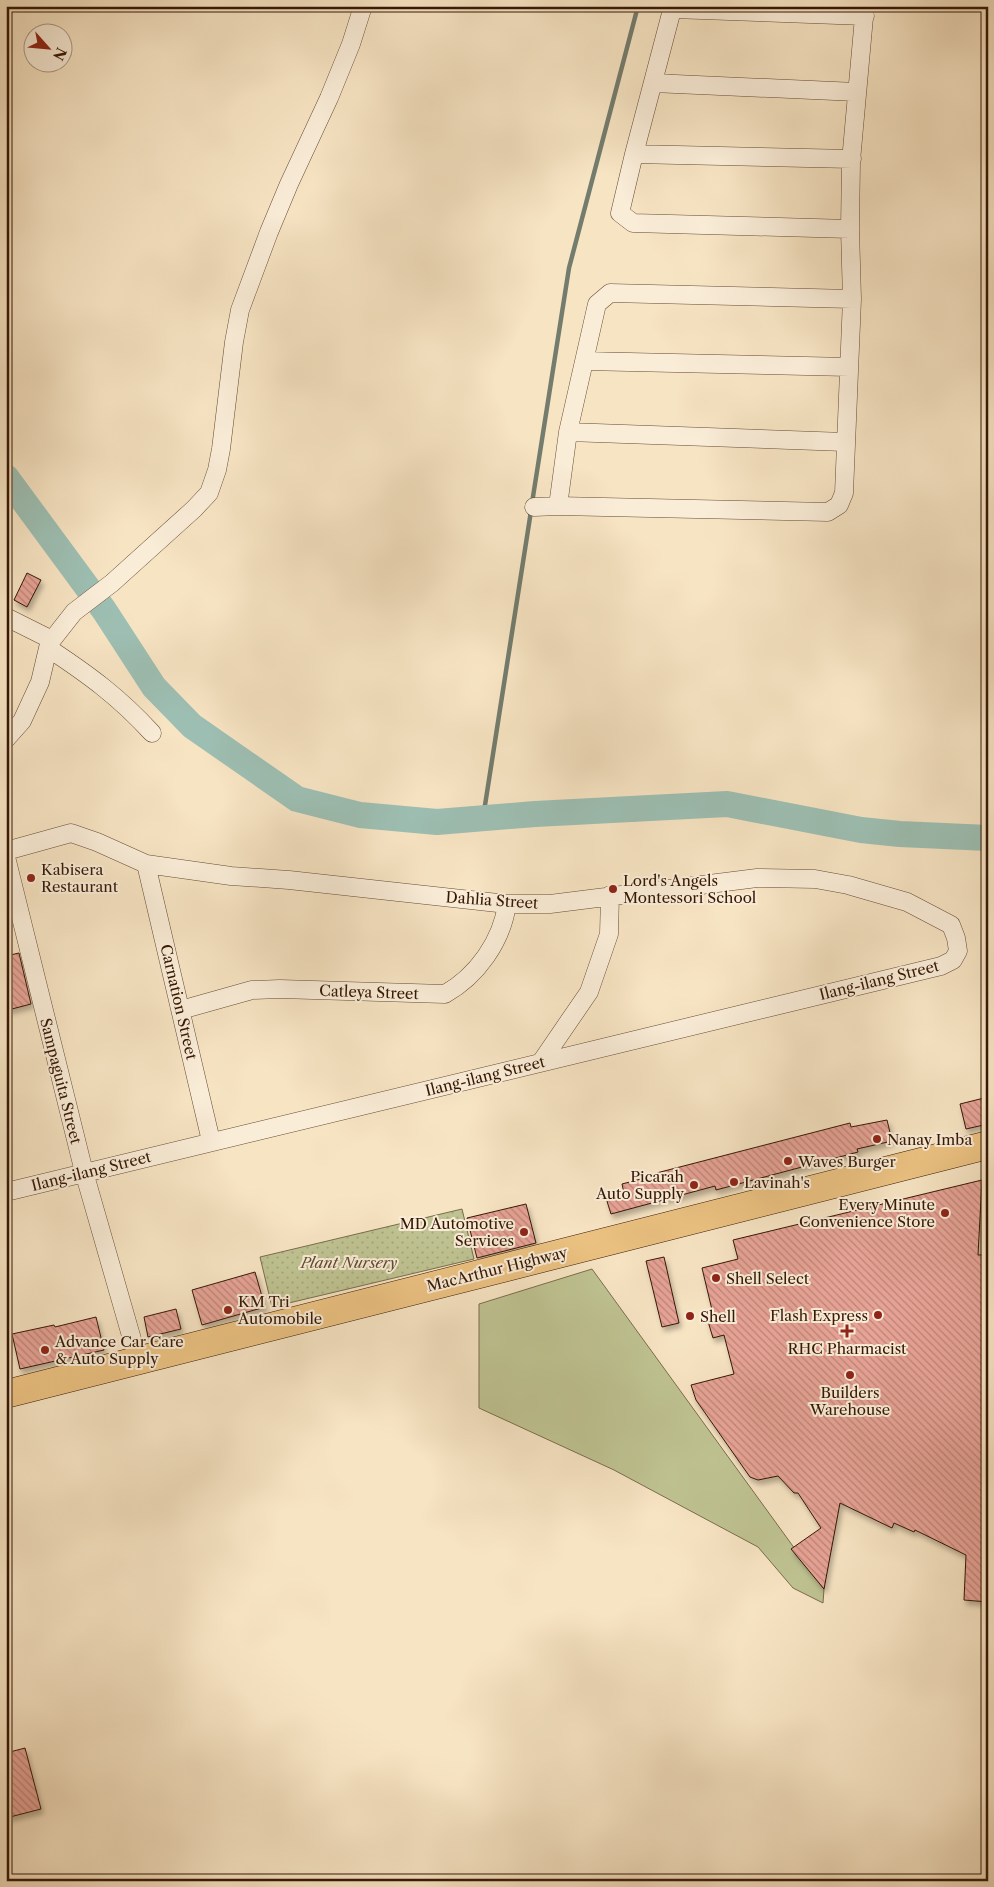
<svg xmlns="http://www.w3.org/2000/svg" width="994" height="1887" viewBox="0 0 994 1887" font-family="'Libre Caslon Text',serif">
	<defs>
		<pattern id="park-dots" width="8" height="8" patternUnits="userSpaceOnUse" patternTransform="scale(1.25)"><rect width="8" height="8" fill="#bfc392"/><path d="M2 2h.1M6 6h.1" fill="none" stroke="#a5a77c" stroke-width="1.8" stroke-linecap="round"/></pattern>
		<pattern id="building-back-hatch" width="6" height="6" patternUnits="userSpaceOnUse" patternTransform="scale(1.25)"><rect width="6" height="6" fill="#e7a396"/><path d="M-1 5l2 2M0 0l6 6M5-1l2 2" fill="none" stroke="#bc8478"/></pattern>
		<filter id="shadow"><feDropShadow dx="2.5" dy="4.5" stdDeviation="2.5" flood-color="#0004"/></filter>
	</defs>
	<rect width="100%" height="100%" fill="#f7e4c3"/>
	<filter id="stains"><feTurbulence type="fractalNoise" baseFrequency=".004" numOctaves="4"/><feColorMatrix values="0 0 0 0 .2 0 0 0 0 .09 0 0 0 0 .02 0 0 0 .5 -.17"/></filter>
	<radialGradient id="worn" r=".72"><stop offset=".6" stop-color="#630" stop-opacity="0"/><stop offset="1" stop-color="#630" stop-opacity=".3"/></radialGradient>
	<path fill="#bfc392" stroke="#7a6d4c" d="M592,1269L824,1589L823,1603L793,1588L758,1547L614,1470L479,1408V1304Z"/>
	<path fill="url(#park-dots)" stroke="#7a6d4c" d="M462,1209L474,1259L272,1307L260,1257Z"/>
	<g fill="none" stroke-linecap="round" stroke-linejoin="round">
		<path stroke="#737c6d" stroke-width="4.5" d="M532,503L569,268L638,6
			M483,818L531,511"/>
		<path stroke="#9dbfb3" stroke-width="26" d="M6,477L104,610L154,687L192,726L297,799L360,815L437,822L535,814L727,804L861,830L900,834L988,838"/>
	</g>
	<path fill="url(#building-back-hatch)" stroke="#351705" filter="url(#shadow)" d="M27,573L41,580L27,607L14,600Z
		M19,953L31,1004L8,1010L6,1001V956Z
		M988,1097V1124L966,1129L960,1104Z
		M887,1120L892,1141L857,1149L858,1152L716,1190L715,1186L611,1214L606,1198L624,1193L622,1184L641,1179V1177L850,1123L851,1127Z
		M982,1180L978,1255H988V1602L964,1600L966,1555L915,1530L914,1532L894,1523L892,1528L840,1503L824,1589L791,1549L821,1528L798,1493H794L778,1476L758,1480L750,1477L696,1400L691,1385L734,1374L724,1335L713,1338L707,1318L713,1314L702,1268L738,1259L733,1240Z
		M526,1204L536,1243L477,1258L467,1218Z
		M664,1257L679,1323L662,1327L646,1261Z
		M255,1272L265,1307L202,1325L192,1290Z
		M176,1309L181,1329L148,1337L144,1317Z
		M96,1317L104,1350L20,1369L12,1334L54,1325L55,1327Z
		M25,1748L41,1809L6,1818V1753Z"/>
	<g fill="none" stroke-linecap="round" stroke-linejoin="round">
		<defs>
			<path id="street" d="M673,6L634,154L620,213L633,223L850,229
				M673,9L865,16
				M653,83L857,92
				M634,154L852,159
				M584,361L849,367
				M568,432L845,442
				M558,506L568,432L597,304L610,293L852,299
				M534,507L558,506L828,512L839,505L844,493L852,299L850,229L851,161L865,6
				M6,617L52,640
				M48,648C89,675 119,697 152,733
				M6,739L22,721L40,682L48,648L52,640L74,612L112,583L194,509L209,493L217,470L221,449L234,342L240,310L269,232L289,184L329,98L351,44L363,6
				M6,851L71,833L97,842L146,864L231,876L289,880L507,904H550L757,878L815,879L848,885L907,902L951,925L956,938L958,951L953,960L941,966L6,1192
				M6,857L84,1172L138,1360
				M146,864L211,1141
				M181,1010L252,990L280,989L445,994C477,976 502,941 507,904
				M541,1062L589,992L609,934L610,895"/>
			<path id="highway" d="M6,1394L988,1145"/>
		</defs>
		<use href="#street" stroke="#664a34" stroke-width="19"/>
		<use href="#highway" stroke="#351705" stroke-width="29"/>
		<use href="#street" stroke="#faedd8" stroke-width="18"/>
		<use href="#highway" stroke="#ecc282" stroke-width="28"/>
	</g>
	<g fill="#8f2418" stroke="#faedd8" stroke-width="2">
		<circle cx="31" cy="878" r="5"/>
		<circle cx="613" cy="889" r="5"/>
		<circle cx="877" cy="1139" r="5"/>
		<circle cx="788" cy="1161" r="5"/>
		<circle cx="734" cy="1182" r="5"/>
		<circle cx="694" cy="1185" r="5"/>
		<circle cx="945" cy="1213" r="5"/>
		<circle cx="524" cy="1232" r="5"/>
		<circle cx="716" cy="1278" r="5"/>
		<circle cx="228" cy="1310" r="5"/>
		<circle cx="878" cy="1315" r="5"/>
		<circle cx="690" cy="1316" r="5"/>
		<path d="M844.5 1323.5h5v5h5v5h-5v5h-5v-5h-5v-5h5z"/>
		<circle cx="45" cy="1350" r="5"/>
		<circle cx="850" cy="1375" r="5"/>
	</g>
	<g text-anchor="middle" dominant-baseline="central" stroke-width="4" stroke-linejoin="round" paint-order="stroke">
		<g font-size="15" fill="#351705" stroke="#faedd8" text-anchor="start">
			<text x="41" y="869">Kabisera<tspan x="41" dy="17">Restaurant</tspan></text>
			<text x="623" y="880">Lord's Angels<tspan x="623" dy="17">Montessori School</tspan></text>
			<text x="887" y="1139">Nanay Imba</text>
			<text x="798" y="1161">Waves Burger</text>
			<text x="684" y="1176" text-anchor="end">Picarah<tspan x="684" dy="17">Auto Supply</tspan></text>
			<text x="744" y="1182">Lavinah's</text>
			<text x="935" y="1204" text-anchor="end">Every Minute<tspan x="935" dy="17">Convenience Store</tspan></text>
			<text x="514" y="1223" text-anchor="end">MD Automotive<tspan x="514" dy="17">Services</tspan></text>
			<text x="726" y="1278">Shell Select</text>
			<text x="238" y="1301">KM Tri<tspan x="238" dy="17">Automobile</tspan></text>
			<text x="868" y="1315" text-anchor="end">Flash Express</text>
			<text x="700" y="1316">Shell</text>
			<text x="55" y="1341">Advance Car Care<tspan x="55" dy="17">&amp; Auto Supply</tspan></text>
			<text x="847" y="1348" text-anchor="middle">RHC Pharmacist</text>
			<text x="850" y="1392" text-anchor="middle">Builders<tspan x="850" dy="17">Warehouse</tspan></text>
		</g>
		<g font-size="15" fill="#351705" stroke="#faedd8">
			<text transform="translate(492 900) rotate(4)">Dahlia Street</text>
			<text transform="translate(879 980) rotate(-14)">Ilang-ilang Street</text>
			<text transform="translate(369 992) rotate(2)">Catleya Street</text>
			<text transform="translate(179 1002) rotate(77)">Carnation Street</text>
			<text transform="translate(485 1076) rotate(-14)">Ilang-ilang Street</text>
			<text transform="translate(61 1081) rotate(76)">Sampaguita Street</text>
			<text transform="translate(91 1171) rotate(-14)">Ilang-ilang Street</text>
			<text transform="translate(497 1269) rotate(-14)">MacArthur Highway</text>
		</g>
		<g font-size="15" font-style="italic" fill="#5e4b2f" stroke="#faedd8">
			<text x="349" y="1262">Plant Nursery</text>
		</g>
	</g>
	<rect width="994" height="1887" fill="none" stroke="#f7e4c3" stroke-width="25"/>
	<rect x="8" y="8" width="979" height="1872" fill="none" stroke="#351705" stroke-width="2.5"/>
	<rect x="12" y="12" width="969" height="1862" fill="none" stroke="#351705"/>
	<g transform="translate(48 48) rotate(117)"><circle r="24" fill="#faedd8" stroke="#ab9784"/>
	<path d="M0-4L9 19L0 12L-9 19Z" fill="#8f2418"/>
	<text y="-8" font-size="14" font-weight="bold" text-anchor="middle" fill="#351705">N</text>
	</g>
	<rect width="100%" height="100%" filter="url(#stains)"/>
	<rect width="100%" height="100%" fill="url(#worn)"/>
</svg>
